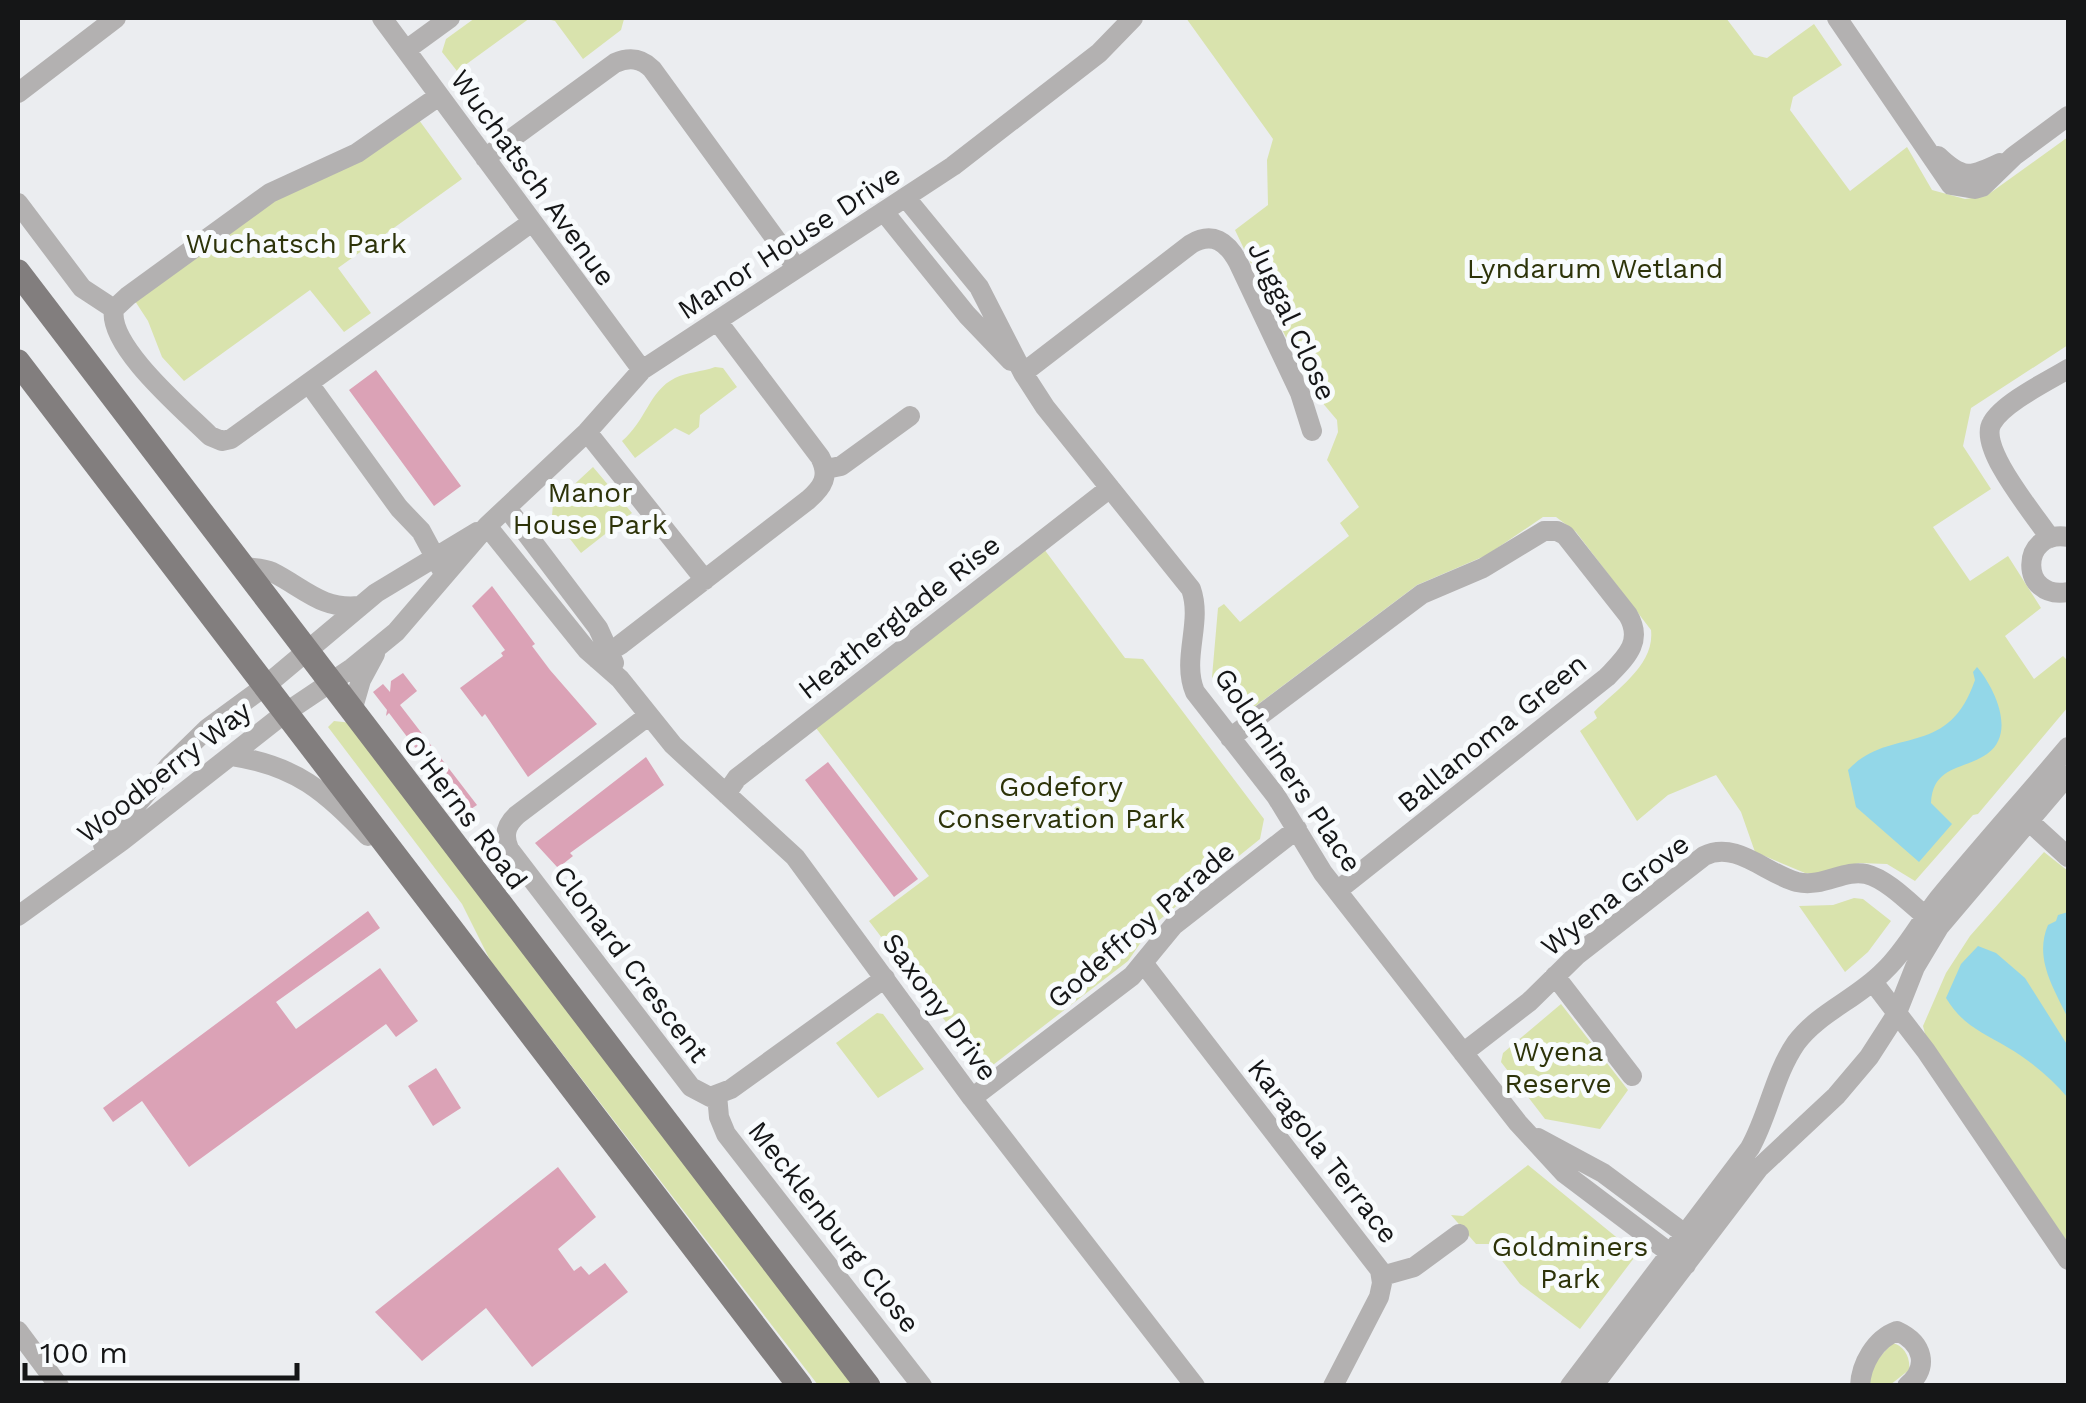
<svg xmlns="http://www.w3.org/2000/svg" width="2086" height="1403" viewBox="0 0 2086 1403" font-family="'Work Sans',sans-serif">
	<rect width="100%" height="100%" fill="#ebedf0"/>
	<path fill="#d9e3ad" d="M475,18H530L457,71L442,52L446,39Z
		M543,18H623L624,19L621,30L583,59L555,21Z
		M1186,18H1726L1754,55L1767,58L1814,24L1842,65L1793,97L1790,110L1850,191L1907,147L1932,190L1965,199L1986,196L2068,137V345L1971,408L1963,446L1991,489L1933,527L1970,581L2008,556L2041,608L2005,636L2034,679L2063,656L2068,661V707L1978,814L1973,815L1915,881L1887,864L1859,863L1818,874L1805,873L1755,852L1741,812L1716,775L1668,795L1637,821L1580,731L1597,718L1594,712C1617,689 1655,665 1651,630L1576,532L1556,517H1543L1487,555L1417,585L1249,711L1235,709L1212,677L1218,608L1224,604L1240,622L1349,536L1340,523L1359,507L1327,460L1338,432L1337,420L1310,388L1235,230L1268,205L1267,160L1273,139Z
		M419,120L462,179L338,268L371,313L344,332L310,290L184,381L162,357L148,321L135,301L268,203Z
		M715,367L723,368L737,387L700,415L699,427L689,435L675,428L635,458L622,441C646,421 649,391 675,378C687,372 702,372 715,367Z
		M593,467L632,513L581,553L552,516L553,504Z
		M1044,549L1125,658L1143,659L1264,819L1260,839L1153,925L1128,961L989,1068L978,1064L869,921L929,876L816,728Z
		M334,721L352,723L863,1385H818L490,960L462,904L328,727Z
		M2044,852L2068,871V1243L1925,1034L1923,1026L1946,973L1970,936Z
		M1854,898L1863,899L1891,921L1868,952L1845,972L1799,906L1833,905Z
		M1561,1004L1628,1090L1600,1129L1545,1119L1501,1062L1503,1053Z
		M877,1013L883,1014L924,1069L878,1098L836,1043Z
		M1528,1165L1637,1254L1580,1329L1520,1284L1489,1244H1476L1451,1215L1463,1216Z
		M1892,1343C1904,1345 1911,1358 1909,1370L1890,1385L1868,1386V1371Z"/>
	<path fill="#93d7e8" d="M1977,667C1994,687 2017,733 1987,754C1964,770 1933,765 1931,803L1952,824L1919,862L1856,807L1848,770C1890,725 1948,760 1975,680L1973,672Z
		M2068,912V1018C2053,987 2034,958 2048,925L2056,921L2058,915Z
		M1978,946L1996,953L2025,978L2068,1046V1098C2051,1078 2031,1061 2007,1047C1982,1032 1962,1025 1946,998L1961,964Z"/>
	<path fill="#dba2b6" d="M376,370L461,486L434,506L349,390Z
		M492,586L535,644L532,646L550,670L597,724L528,777L485,714L482,717L460,688L503,656L501,653L505,650L472,606Z
		M403,673L417,691L400,705L477,805L465,813L389,713L386,716L387,710L373,692L383,684L390,692L391,681Z
		M646,757L664,785L570,853L573,856L558,868L535,843Z
		M828,762L918,879L894,897L805,780Z
		M368,911L380,928L276,1002L296,1029L380,968L418,1021L396,1037L386,1024L189,1167L142,1101L113,1122L103,1108Z
		M436,1068L461,1108L433,1126L408,1086Z
		M558,1167L596,1217L558,1249L574,1271L581,1266L589,1275L605,1263L628,1292L532,1367L486,1308L422,1361L375,1312Z"/>
	<g fill="none" stroke-linecap="round" stroke-linejoin="round">
		<path stroke="#b3b1b1" stroke-width="20" d="M382,18L642,370
			M1837,18L1951,185L1975,189L1982,187L2014,156L2068,116
			M406,50L450,18
			M18,93L116,18
			M1938,156C1963,180 1971,177 2000,163
			M485,158L615,63C629,57 641,58 652,69L796,267
			M906,198L979,287L1023,373L1045,407L1191,589C1203,623 1181,658 1195,692L1276,796L1323,873L1518,1123L1564,1173L1686,1265
			M18,203L82,288L114,309
			M884,212L967,315L1011,361
			M114,309C107,346 185,411 210,436L222,441L231,439L532,222
			M114,309L128,296L270,193L357,153L439,96
			M1023,373L1191,244C1213,231 1227,242 1238,262L1300,393L1312,431
			M310,385L399,508L421,531L442,570
			M587,432L705,580
			M826,469L841,466L910,416
			M507,508L598,628L614,663
			M487,526L587,650L620,679L673,745L795,857L972,1098L1195,1386
			M2068,537C2019,529 2019,601 2068,592
			M2050,538C2035,515 1977,447 1992,423C2003,403 2048,381 2068,369
			M241,567C251,568 263,568 272,572C304,588 322,610 359,606
			M597,659L620,645L808,500C823,487 830,476 820,457L718,322
			M352,711L361,680L375,654
			M648,716L517,815C506,825 503,835 509,849L691,1087L710,1097L731,1089L885,978
			M1230,738L1422,594L1483,568L1544,531H1557L1565,535L1628,615C1644,642 1625,658 1607,677L1337,891
			M232,756C297,766 324,791 368,836
			M726,794L737,778L1110,488
			M2022,815L2068,857
			M103,845L169,766L208,728L264,687L376,593L477,532
			M18,916L122,841L285,713L352,668L396,632L487,526L587,432L642,370L953,166L1099,53L1133,18
			M1144,964L1380,1270L1382,1283L1379,1297L1333,1386
			M1555,976L1632,1076
			M1873,982L1926,1051L2068,1260
			M1463,1053L1529,1002L1577,955L1704,856C1736,840 1766,874 1797,882C1823,888 1844,869 1866,874C1890,880 1915,909 1935,924
			M717,1095L719,1117L726,1134L922,1386
			M972,1098L1132,976L1174,925L1297,829
			M1538,1138L1603,1173L1693,1240
			M1382,1276L1414,1267L1459,1234
			M18,1331L59,1386
			M1570,1386L1750,1148C1769,1114 1774,1075 1796,1043C1819,1012 1857,999 1884,971C1906,950 1920,922 1939,898C1981,847 2025,798 2068,747
			M1593,1386L1759,1168L1836,1096L1869,1057L1896,1015L1915,967L1939,927L2068,775
			M1860,1386C1861,1364 1875,1339 1897,1331C1923,1343 1930,1367 1907,1386"/>
		<path stroke="#827e7e" stroke-width="25" d="M18,272L868,1386
			M18,362L800,1386"/>
	</g>
	<g text-anchor="middle" dominant-baseline="central" stroke-width="10" stroke-linejoin="round" paint-order="stroke">
		<g font-size="28" fill="#151617" stroke="#f8fbfd">
			<text transform="translate(533 178) rotate(54)">Wuchatsch Avenue</text>
			<text transform="translate(789 242) rotate(-33)">Manor House Drive</text>
			<text transform="translate(1292 321) rotate(65)">Juggal Close</text>
			<text transform="translate(899 617) rotate(-38)">Heatherglade Rise</text>
			<text transform="translate(1492 733) rotate(-39)">Ballanoma Green</text>
			<text transform="translate(1288 770) rotate(56)">Goldminers Place</text>
			<text transform="translate(164 772) rotate(-38)">Woodberry Way</text>
			<text transform="translate(465 812) rotate(53)">O'Herns Road</text>
			<text transform="translate(1615 895) rotate(-38)">Wyena Grove</text>
			<text transform="translate(1141 925) rotate(-41)">Godeffroy Parade</text>
			<text transform="translate(631 964) rotate(53)">Clonard Crescent</text>
			<text transform="translate(940 1007) rotate(54)">Saxony Drive</text>
			<text transform="translate(1323 1151) rotate(52)">Karagola Terrace</text>
			<text transform="translate(834 1227) rotate(52)">Mecklenburg Close</text>
		</g>
		<g font-size="28" fill="#2d3309" stroke="#f8fbfd">
			<text x="296" y="243">Wuchatsch Park</text>
			<text x="1595" y="268">Lyndarum Wetland</text>
			<text x="590" y="492">Manor<tspan x="590" dy="32">House Park</tspan></text>
			<text x="1061" y="786">Godefory<tspan x="1061" dy="32">Conservation Park</tspan></text>
			<text x="1558" y="1051">Wyena<tspan x="1558" dy="32">Reserve</tspan></text>
			<text x="1570" y="1246">Goldminers<tspan x="1570" dy="32">Park</tspan></text>
		</g>
	</g>
	<rect width="2086" height="1403" fill="none" stroke="#151617" stroke-width="40"/>
	<path d="M25 1363v15h272v-15" fill="none" stroke="#151617" stroke-width="5"/>
	<text x="40" y="1363" font-size="30" fill="#151617" stroke="#f8fbfd" stroke-width="8" paint-order="stroke">100 m</text>
</svg>
